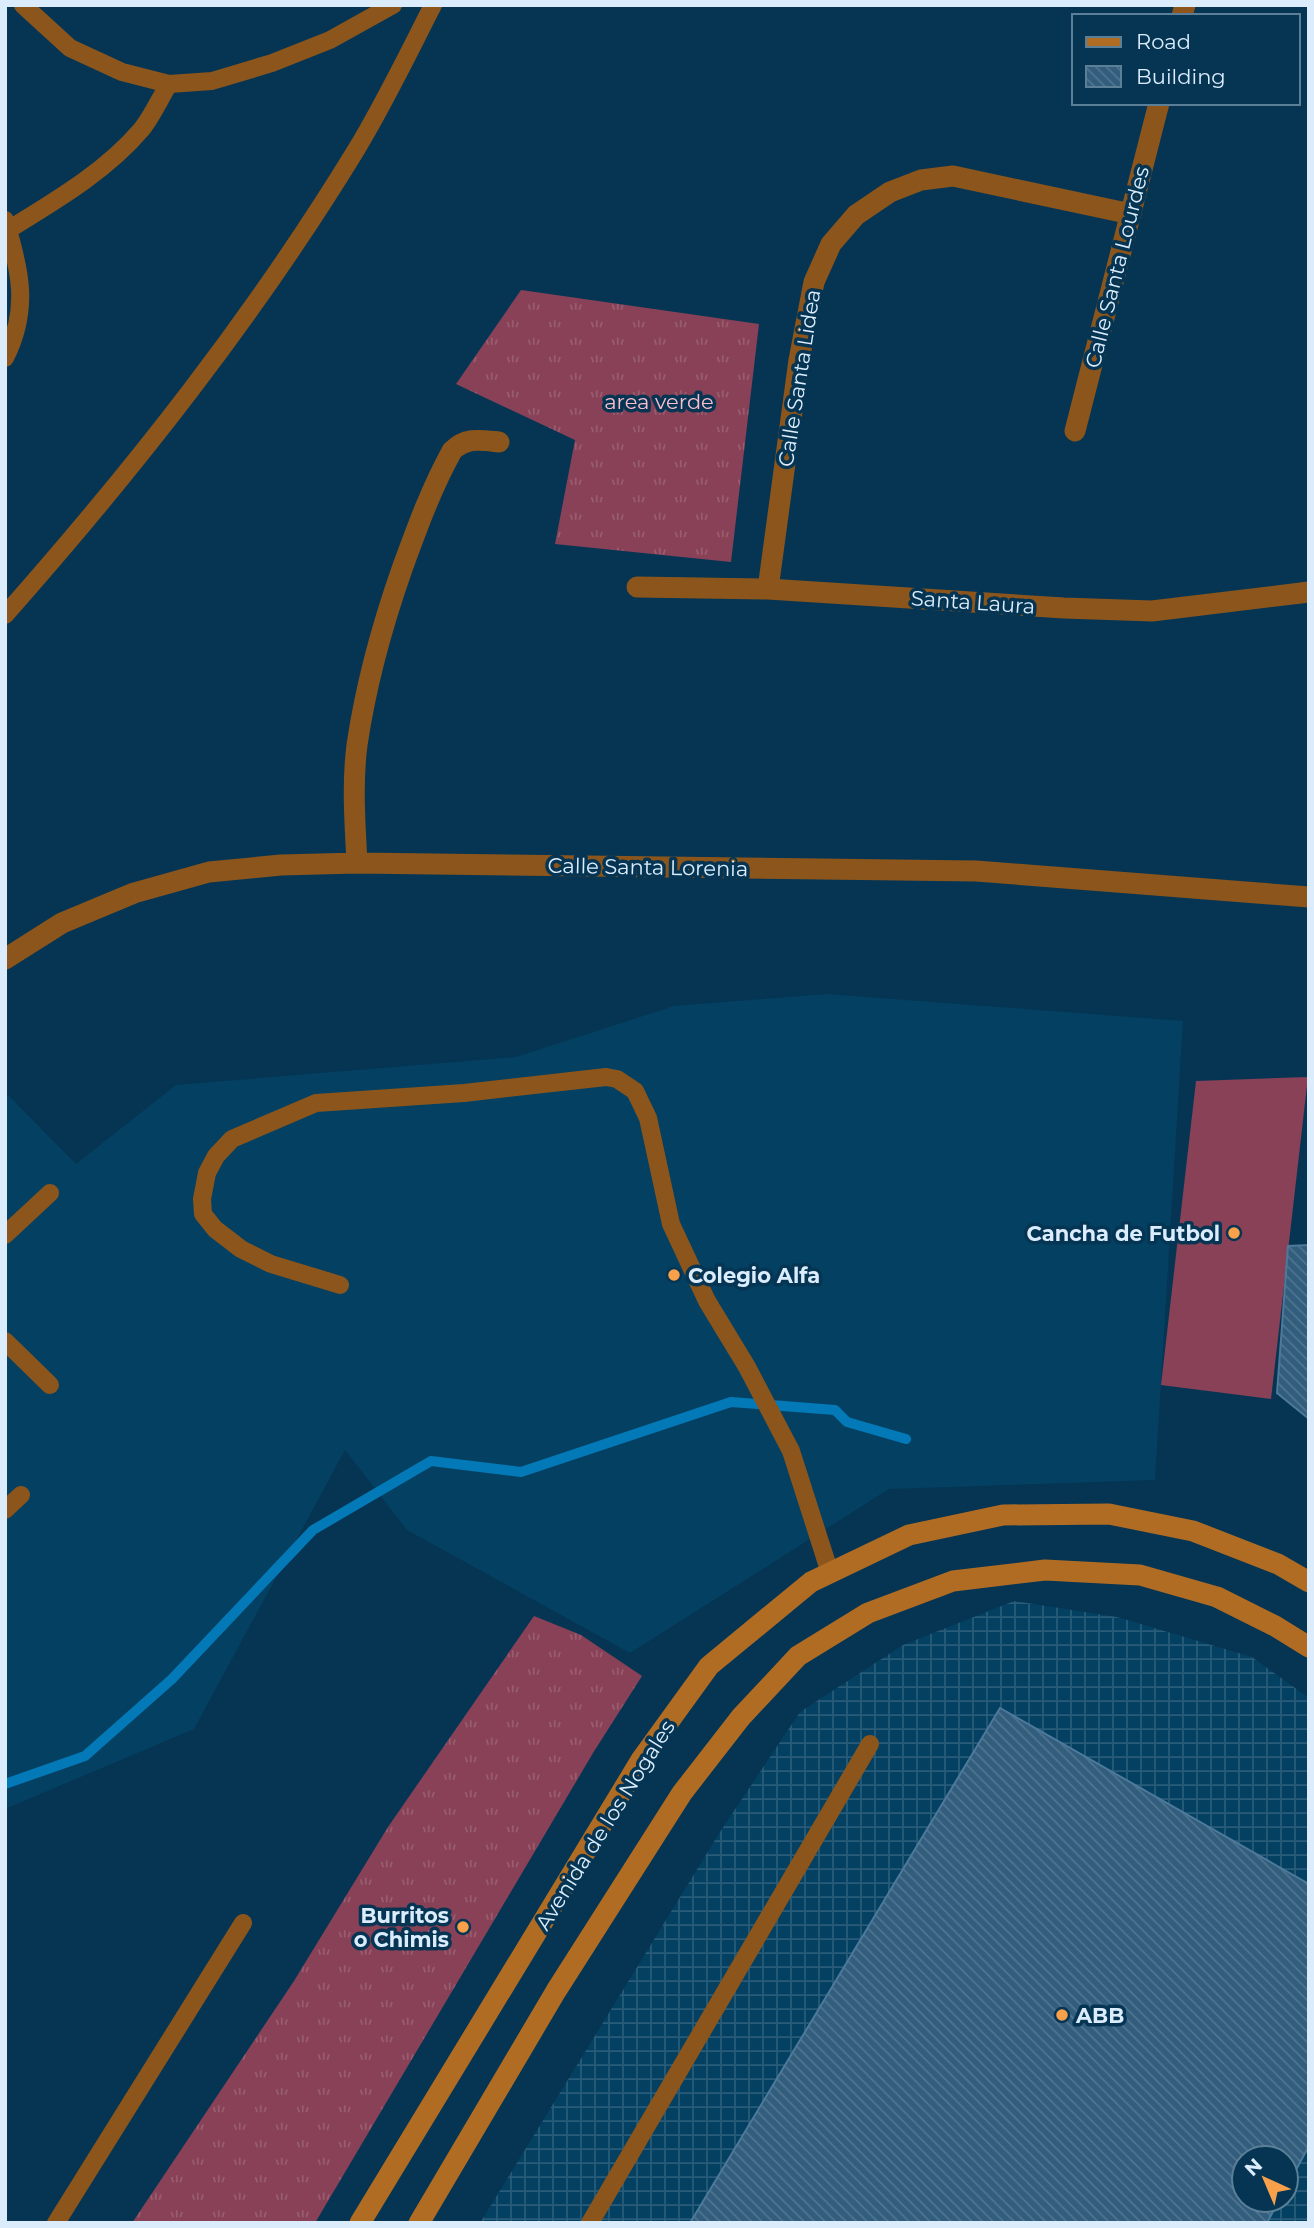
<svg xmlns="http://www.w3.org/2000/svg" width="1314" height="2228" viewBox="0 0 1314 2228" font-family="Montserrat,sans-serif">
	<defs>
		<pattern id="industrial-grid" width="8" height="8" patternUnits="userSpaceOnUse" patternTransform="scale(1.75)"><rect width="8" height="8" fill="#044061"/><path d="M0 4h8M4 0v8" fill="none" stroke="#285c79"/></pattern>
		<pattern id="grass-tufts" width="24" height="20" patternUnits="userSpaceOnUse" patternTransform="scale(1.75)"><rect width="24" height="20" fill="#894157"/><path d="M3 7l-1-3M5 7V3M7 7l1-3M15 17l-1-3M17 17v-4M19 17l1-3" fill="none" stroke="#995d70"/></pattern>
		<pattern id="building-back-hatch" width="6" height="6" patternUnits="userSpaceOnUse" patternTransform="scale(1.75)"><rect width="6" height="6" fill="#325d7d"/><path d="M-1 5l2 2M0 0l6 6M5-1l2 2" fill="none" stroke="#4f7590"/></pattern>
	</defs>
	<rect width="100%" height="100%" fill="#053553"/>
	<path fill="#044061" d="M827,994L1183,1021L1155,1480L889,1489L630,1653L407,1530L345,1450L194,1729L5,1809V1092L76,1164L176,1085L516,1057L674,1006Z"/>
	<path fill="url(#industrial-grid)" fill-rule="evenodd" d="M1014,1601L1117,1617L1252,1657L1309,1698V2223H480L720,1832L800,1712L903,1645ZM1244,2158H1286V2200H1244Z"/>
	<path fill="url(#grass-tufts)" d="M521,290L759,324L731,562L555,544L575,440L456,384Z
		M534,1616L581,1635L642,1676L593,1753L315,2223H132L294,1981L388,1827Z"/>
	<path fill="#894157" d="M1308,1077L1271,1399L1161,1385L1196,1081Z"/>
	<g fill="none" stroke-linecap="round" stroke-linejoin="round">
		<path stroke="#0379b7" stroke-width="10" d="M5,1784L85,1756L172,1679L313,1530L431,1461L521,1472L731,1402L835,1410L847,1422L906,1439"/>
	</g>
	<path fill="url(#building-back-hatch)" stroke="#4d799b" stroke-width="2" d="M1309,1245V1419L1277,1393L1288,1246Z
		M1000,1708L1309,1884V2146L1286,2188V2158H1244V2200H1279L1267,2223H690Z"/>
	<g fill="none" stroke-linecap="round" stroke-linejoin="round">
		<path stroke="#8b551c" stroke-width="18" d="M23,5L70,48L122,72L169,84L212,81L272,63L330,40L393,5
			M5,220C20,269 30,309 5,358
			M8,230C55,201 105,172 141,130C152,117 160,98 169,84
			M5,615C134,469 254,317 356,150C384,104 408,54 433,5
			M5,1235L50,1193
			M340,1285L271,1264L241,1249L215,1229L203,1214L202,1199L207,1173L216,1156L232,1139L316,1103L464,1093L606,1077L617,1079L635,1091L648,1118L671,1224L707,1301L747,1367L791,1451L830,1573
			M5,1341L50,1385
			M5,1510L21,1495
			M56,2223L243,1923
			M590,2223L870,1744"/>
		<path stroke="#8b551c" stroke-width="21" d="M1182,16L1185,5
			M1075,431L1159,103
			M637,587L768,589L1064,608L1152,611L1309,592
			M768,589L799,360L814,282L831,244L856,215L890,192L921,180L953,176L1131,214
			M357,863C355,824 352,784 357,745C366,684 382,626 402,569C417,528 431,489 452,451C466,437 480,440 499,442
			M5,959L62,923L134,893L209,872L281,865L357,863L976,871L1309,897"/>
		<path stroke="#b16c23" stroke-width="21" d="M360,2223L641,1760L709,1666L811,1582L909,1535L1003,1515L1109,1514L1193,1531L1278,1564L1309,1582
			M419,2223L556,1991L682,1793L741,1717L798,1656L868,1613L953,1581L1045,1570L1140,1575L1217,1597L1275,1626L1309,1647"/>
	</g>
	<g fill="#f8a14a" stroke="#053553" stroke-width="2.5">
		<circle cx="1234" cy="1233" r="7"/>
		<circle cx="674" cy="1275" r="7"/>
		<circle cx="463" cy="1927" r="7"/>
		<circle cx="1062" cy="2015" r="7"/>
	</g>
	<g text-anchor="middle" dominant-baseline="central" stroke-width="7" stroke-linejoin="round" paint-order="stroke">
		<g font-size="21" fill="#dbedfd" stroke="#053553">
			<text transform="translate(1117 267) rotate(-76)">Calle Santa Lourdes</text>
			<text transform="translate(799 378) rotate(-81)">Calle Santa Lidea</text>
			<text transform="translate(973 602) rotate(4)">Santa Laura</text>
			<text transform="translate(648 867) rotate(1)">Calle Santa Lorenia</text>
			<text transform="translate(605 1825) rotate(-58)">Avenida de los Nogales</text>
		</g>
		<g font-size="21" fill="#febdcd" stroke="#053553">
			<text x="659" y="401">area verde</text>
		</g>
		<g font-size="21" font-weight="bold" fill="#dbedfd" stroke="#053553" text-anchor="end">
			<text x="1220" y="1233">Cancha de Futbol</text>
			<text x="688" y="1275" text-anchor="start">Colegio Alfa</text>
			<text x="449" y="1915">Burritos<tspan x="449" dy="24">o Chimis</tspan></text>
			<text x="1076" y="2015" text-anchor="start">ABB</text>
		</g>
	</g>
	<rect width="1314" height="2228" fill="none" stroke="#dbedfd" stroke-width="14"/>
	<rect x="1072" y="14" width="228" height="91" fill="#053553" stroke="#5b7f97" stroke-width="2"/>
	<rect x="1086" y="37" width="35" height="10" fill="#b16c23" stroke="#5b7f97" stroke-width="2"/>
	<text x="1136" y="49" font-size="21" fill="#dbedfd">Road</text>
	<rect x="1086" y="66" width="35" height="21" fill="url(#building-back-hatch)" stroke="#5b7f97" stroke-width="2"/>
	<text x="1136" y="84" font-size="21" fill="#dbedfd">Building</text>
	<g transform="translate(1265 2179) rotate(316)"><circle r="33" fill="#053553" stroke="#5b7f97" stroke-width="2"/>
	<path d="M0-5L12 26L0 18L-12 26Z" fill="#f8a14a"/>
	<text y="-10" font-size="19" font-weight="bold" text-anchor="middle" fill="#dbedfd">N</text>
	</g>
</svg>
